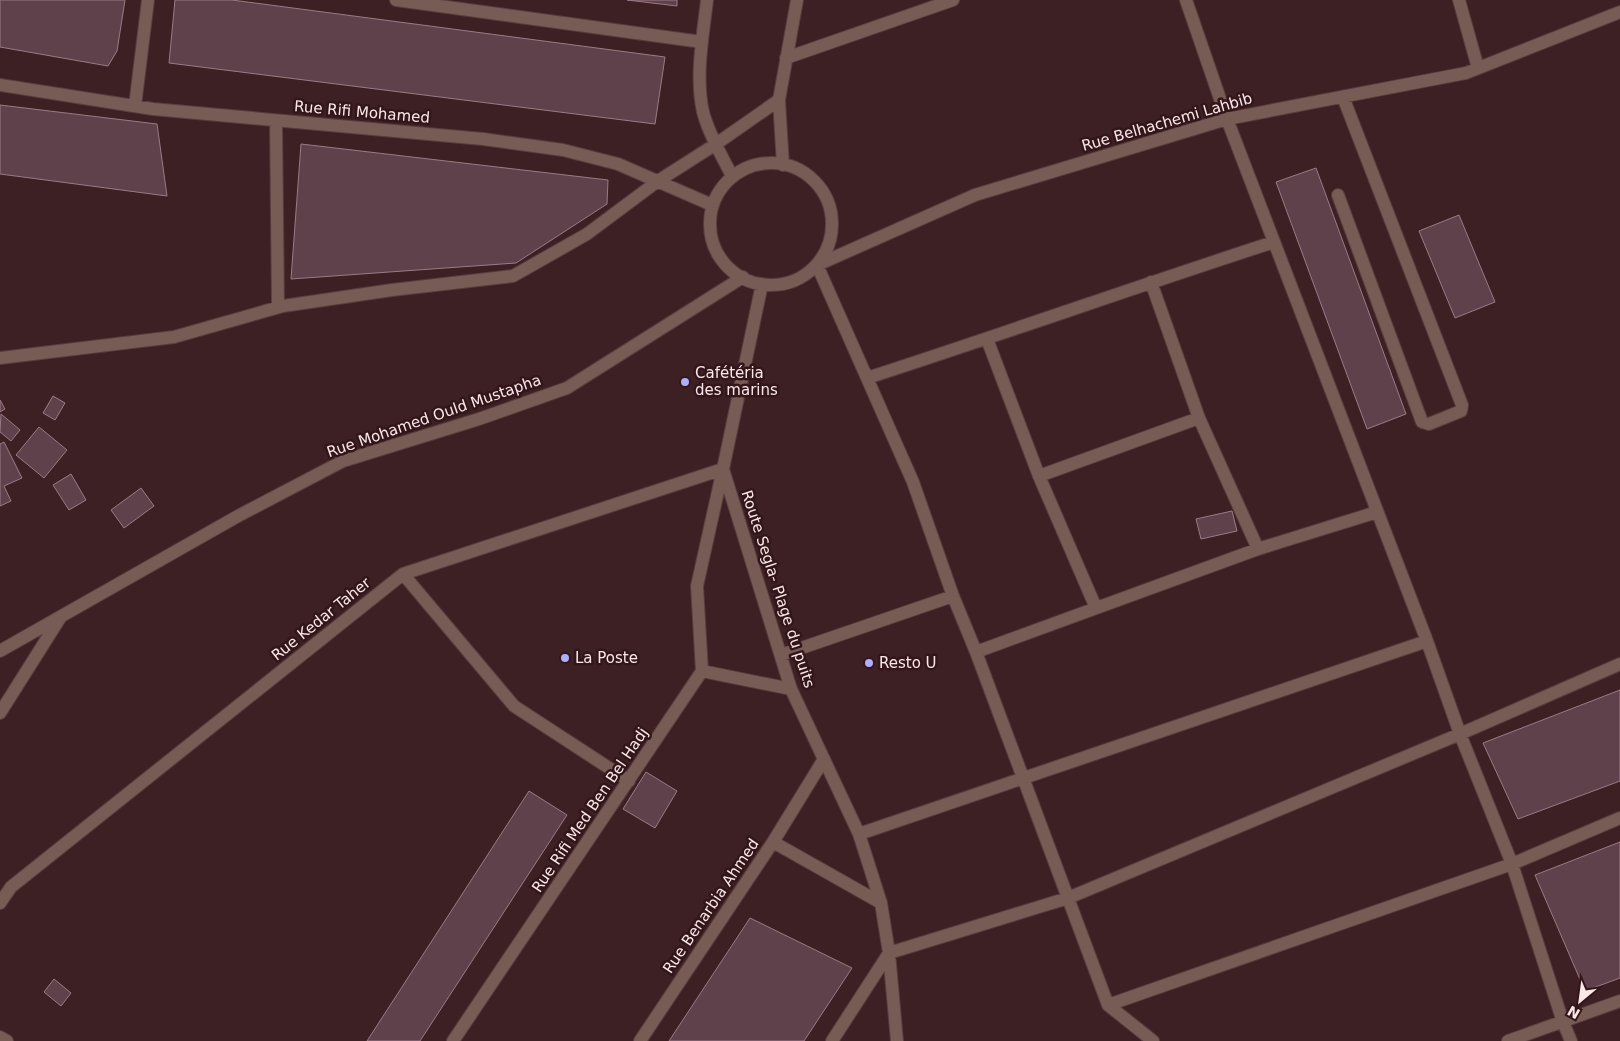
<svg xmlns="http://www.w3.org/2000/svg" width="1620" height="1041" viewBox="0 0 1620 1041" font-family="'DejaVu Sans',sans-serif">
	<rect width="100%" height="100%" fill="#3d2023"/>
	<path fill="#5f414c" stroke="#9c7a87" d="M0,0H125L117,51L108,66L0,47Z
		M175,0H232L665,57L655,124L169,63Z
		M627,0H677V6Z
		M0,105L157,124L167,196L0,174Z
		M301,144L608,180L607,204L516,263L291,279Z
		M1316,168L1406,414L1367,429L1276,182Z
		M1459,215L1495,302L1455,318L1419,231Z
		M53,396L65,403L55,420L43,413Z
		M0,400L5,409L0,412Z
		M1,414L20,430L11,441L0,432Z
		M39,427L67,450L44,478L16,455Z
		M4,442L22,478L4,486L11,501L0,506V444Z
		M71,474L86,500L69,510L53,485Z
		M141,488L154,506L124,528L111,510Z
		M1232,511L1237,531L1201,539L1196,519Z
		M1620,690V781L1518,819L1483,743Z
		M646,772L677,791L655,828L623,809Z
		M529,791L567,815L420,1041H367Z
		M1620,842V978L1585,991L1535,875Z
		M750,918L852,968L804,1041H669Z
		M54,979L71,993L61,1006L44,992Z"/>
	<g fill="none" stroke-linecap="round" stroke-linejoin="round">
		<defs>
			<path id="minor" d="M396,0L702,42
				M707,0C703,36 695,76 703,112C709,135 722,156 732,176
				M1186,0L1227,119L1427,641L1460,734L1512,864L1563,1022L1571,1041
				M1459,0L1478,68
				M786,58L953,0
				M0,85L153,109L483,139L563,150L618,164L712,205
				M135,106L148,0
				M276,121L278,307
				M710 224a61 61 0 1 1 122 0a61 61 0 1 1-122 0Z
				M783,165L779,100L797,0
				M1338,195L1422,422L1429,424L1461,411L1462,405L1343,97
				M1151,282L1199,418L1258,549
				M762,284L723,469L791,689L859,834L881,903L889,953L897,1041
				M987,339L1039,476L1096,608
				M0,358L174,337L283,306L392,290L513,276L587,234L658,181L716,144L779,100
				M867,378C1003,334 1138,286 1274,242
				M1039,476L1199,418
				M403,574L514,706L629,781
				M0,651L238,516L343,461L479,419L567,388L743,277
				M976,652L1258,549L1377,512
				M781,655L953,596
				M702,671L697,586L723,469
				M0,713L60,618
				M859,834L1427,641
				M773,842L824,759
				M0,903L11,887L403,574L723,469
				M1108,1005L1512,864L1620,818
				M0,1037L7,1041
				M453,1041L702,671L791,689
				M640,1041L773,842L881,903
				M832,1041L889,953L1068,898L1460,734L1620,664
				M1153,1041L1108,1005L976,652L953,596L913,482L817,265L975,195L1227,119L1466,73L1620,12
				M1508,1041L1620,1001"/>
		</defs>
		<use href="#minor" stroke="#583c3f" stroke-width="14"/>
		<use href="#minor" stroke="#775b55" stroke-width="12"/>
	</g>
	<g fill="#adaffb" stroke="#32161a" stroke-width="2">
		<circle cx="685" cy="382" r="5"/>
		<circle cx="565" cy="658" r="5"/>
		<circle cx="869" cy="663" r="5"/>
	</g>
	<g text-anchor="middle" dominant-baseline="central" stroke-width="5" stroke-linejoin="round" paint-order="stroke">
		<g font-size="15" fill="#fbe7e8" stroke="#32161a">
			<text transform="translate(362 112) rotate(5)">Rue Rifi Mohamed</text>
			<text transform="translate(1167 122) rotate(-16)">Rue Belhachemi Lahbib</text>
			<text transform="translate(434 416) rotate(-19)">Rue Mohamed Ould Mustapha</text>
			<text transform="translate(778 589) rotate(72)">Route Segla- Plage du puits</text>
			<text transform="translate(321 619) rotate(-39)">Rue Kedar Taher</text>
			<text transform="translate(590 810) rotate(-56)">Rue Rifi Med Ben Bel Hadj</text>
			<text transform="translate(711 906) rotate(-56)">Rue Benarbia Ahmed</text>
		</g>
		<g font-size="15" fill="#fbe7e8" stroke="#32161a" text-anchor="start">
			<text x="695" y="373">Cafétéria<tspan x="695" dy="17">des marins</tspan></text>
			<text x="575" y="658">La Poste</text>
			<text x="879" y="663">Resto U</text>
		</g>
	</g>
	<g transform="translate(1580 1001) rotate(209)" stroke="#32161a" stroke-width="4" paint-order="stroke">
	<path d="M0-4L9 19L0 12L-9 19Z" fill="#fbe7e8"/>
	<text y="-8" font-size="14" font-weight="bold" text-anchor="middle" fill="#fbe7e8">N</text>
	</g>
</svg>
